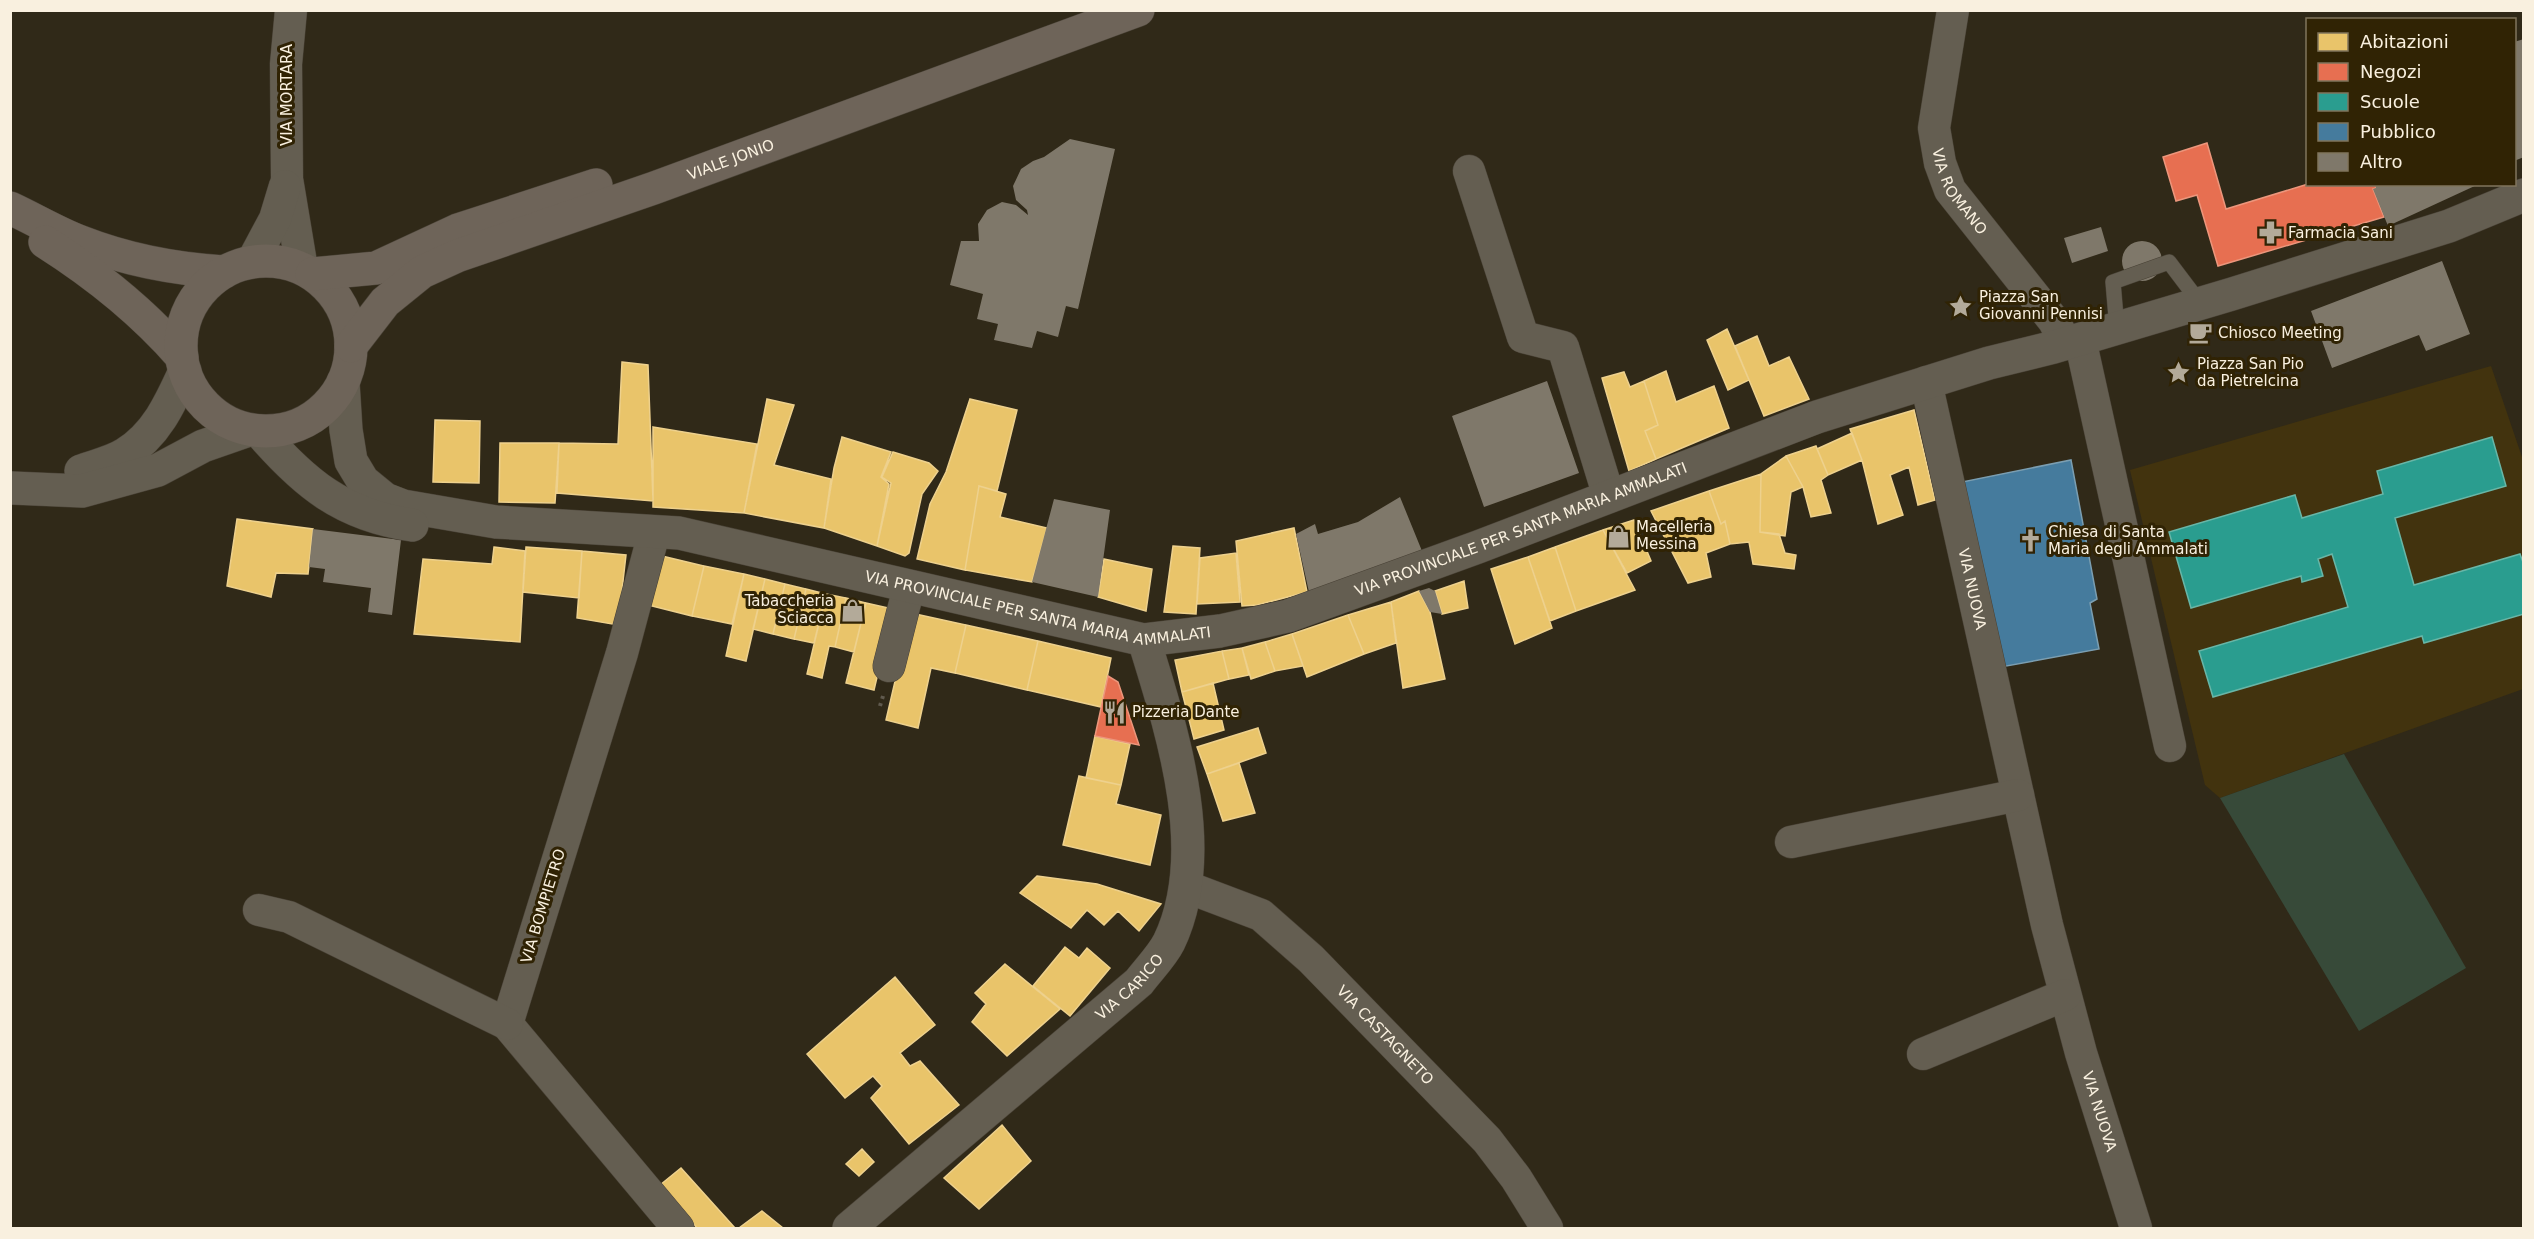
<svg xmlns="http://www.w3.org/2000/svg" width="2534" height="1239" viewBox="0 0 2534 1239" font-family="'DejaVu Sans',sans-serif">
	<rect width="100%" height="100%" fill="#302918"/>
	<path fill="#42330e" d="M2491,366L2523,460V689L2220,798L2205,785L2130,470Z"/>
	<path fill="#374a39" d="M2344,754L2466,968L2359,1031L2220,798Z"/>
	<path fill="#e9c46a" stroke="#eed18d" stroke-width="1.5" d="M1727,329L1749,380L1728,390L1707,340Z
		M1757,336L1769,366L1789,357L1809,399L1764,416L1735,346Z
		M622,362L648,365L653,501L557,493L559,443L618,444Z
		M1666,371L1676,402L1714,386L1729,428L1656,459L1645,431L1658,425L1644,381Z
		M1624,372L1630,387L1644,381L1658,425L1645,431L1656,459L1629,471L1602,378Z
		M767,399L794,405L774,465L831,479L824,528L744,513Z
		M970,399L1017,410L997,491L979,486L965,570L917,559L930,504L946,472Z
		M1914,410L1935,500L1918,505L1909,467L1890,475L1903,515L1878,524L1862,460L1850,429Z
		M435,420L480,421L479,483L433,482Z
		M653,427L757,444L744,513L653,507Z
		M1852,433L1862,460L1828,475L1817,449Z
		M842,437L891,452L881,477L889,484L877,546L824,528L834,468Z
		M500,443H559L555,503L499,502Z
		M1816,446L1828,475L1821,480L1831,513L1811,517L1803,487L1786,456Z
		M893,452L929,463L938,471L922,494L909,553L905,556L877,546L891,483L882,477Z
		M1786,456L1803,487L1791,492L1785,536L1760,532L1761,474Z
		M1761,474L1760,532L1779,534L1785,553L1796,555L1794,569L1753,564L1749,542L1730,544L1725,521L1721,524L1709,491Z
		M979,486L1006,494L1000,517L1047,528L1032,582L965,570Z
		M1709,491L1721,524L1725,521L1730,544L1706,553L1711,577L1688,583L1651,511Z
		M237,519L313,529L308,574L276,573L271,597L227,586Z
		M1634,520L1651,561L1627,573L1603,530Z
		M1294,528L1307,592L1257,605L1242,606L1236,541Z
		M1603,530L1635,590L1576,611L1555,547Z
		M1173,546L1200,548L1196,614L1164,612Z
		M494,547L525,551L520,642L414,634L423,559L492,564Z
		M526,547L582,551L579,598L523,592Z
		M1555,547L1576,611L1550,621L1528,557Z
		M582,551L626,555L618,625L577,618Z
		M1236,553L1240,602L1197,604L1200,558Z
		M662,556L704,566L692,616L648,605Z
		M1528,557L1552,628L1515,644L1491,569Z
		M1104,559L1152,569L1146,611L1098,597Z
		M704,566L744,574L732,624L692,616Z
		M744,574L765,579L746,661L726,656Z
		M765,579L785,584L773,634L753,629Z
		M1464,581L1468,608L1442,614L1435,591Z
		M785,584L806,589L794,639L773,634Z
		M806,589L826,594L814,643L794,639Z
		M1419,591L1430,612L1445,679L1403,688L1391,602Z
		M826,594L846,598L835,647L829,646L822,678L807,674Z
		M846,598L866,603L854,652L835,647Z
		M1391,602L1396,643L1364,654L1348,615Z
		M866,603L893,609L874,690L846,683Z
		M911,613L966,625L955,673L931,668L918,728L886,720Z
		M1348,615L1364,654L1307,677L1292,634Z
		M966,625L1038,641L1027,690L955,673Z
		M1292,634L1303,666L1275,671L1265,642Z
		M1038,641L1111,658L1101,707L1027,690Z
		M1265,642L1275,671L1251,679L1242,648Z
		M1242,648L1249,675L1229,679L1222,651Z
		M1222,651L1229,679L1182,692L1175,660Z
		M1213,683L1224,730L1194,739L1182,692Z
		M1258,728L1266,753L1207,774L1197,747Z
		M1095,736L1130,744L1121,785L1086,778Z
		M1239,763L1255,813L1223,821L1207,774Z
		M1079,776L1121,785L1116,804L1161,815L1150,865L1063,845Z
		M1037,876L1097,884L1161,904L1139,931L1118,911L1104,925L1087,910L1071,928L1020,893Z
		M1065,947L1079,958L1087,948L1110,968L1070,1016L1033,986Z
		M1005,964L1060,1009L1007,1056L972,1022L986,1004L975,993Z
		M895,977L935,1025L900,1053L910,1066L920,1061L959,1105L909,1144L871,1098L882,1086L873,1076L845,1098L807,1054Z
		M1002,1125L1031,1161L979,1209L944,1178Z
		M862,1149L874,1162L859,1176L846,1164Z
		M681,1168L735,1228H697L660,1185Z
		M762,1211L783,1228H739Z"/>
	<path fill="#e76f51" stroke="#ec967c" stroke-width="1.5" d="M2207,143L2226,209L2308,184H2375L2376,188L2373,189L2384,217L2218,266L2197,195L2176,201L2163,157Z
		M1108,676L1118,682L1139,745L1095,736Z"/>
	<path fill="#2a9d8f" stroke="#68b6a7" stroke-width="1.5" d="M2492,437L2506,486L2395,518L2414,585L2520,554L2524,565V614L2424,643L2422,636L2213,697L2199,651L2348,607L2332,554L2318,559L2323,576L2302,582L2301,576L2191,608L2169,532L2295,495L2302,518L2383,494L2377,471Z"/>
	<path fill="#457b9d" stroke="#7b9eb1" stroke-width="1.5" d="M2071,460L2097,599L2090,603L2099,649L2001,667L1962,482Z"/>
	<path fill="#7f786a" d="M2524,39V157L2514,161V42Z
		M1070,139L1115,149L1078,309L1066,306L1058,337L1037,331L1032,348L994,340L998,324L977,319L983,294L950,285L961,241H979L978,224L987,210L1002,202L1016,205L1028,215L1027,210L1016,200L1013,186L1021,169L1033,161L1044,157Z
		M2375,184H2479L2388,226L2373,189L2376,188Z
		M2101,227L2108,251L2072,263L2064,238Z
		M2122 261a20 20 0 1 1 40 0a20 20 0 1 1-40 0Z
		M2442,261L2470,334L2426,351L2419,335L2332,368L2311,311Z
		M1547,381L1579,473L1484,507L1452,416Z
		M1400,497L1422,551L1309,592L1296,534L1315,524L1318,534L1358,522Z
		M1054,499L1110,510L1098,597L1032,582Z
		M313,529L401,540L392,615L368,612L371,588L323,582L325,569L309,567Z
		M1429,588L1435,591L1442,614L1430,612L1419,591Z"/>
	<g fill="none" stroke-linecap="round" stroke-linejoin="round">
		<defs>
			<path id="service" d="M2117,329L2113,282L2169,262L2200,303"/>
			<g id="minor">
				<path d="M291,10L286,64L287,179L302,269"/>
				<path id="s1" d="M1953,10L1934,128L1940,163L1950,190L2054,321L2066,344"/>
				<path d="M1469,171L1523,337L1563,347L1609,497"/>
				<path d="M252,262L275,219L285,186"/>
				<path d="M2080,339L2170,746"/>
				<path id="s2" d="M1926,382L2047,925L2081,1053L2136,1228"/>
				<path d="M654,533L622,653L507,1024L678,1228"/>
				<path d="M889,666L909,587"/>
				<path d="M1791,842L2018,795"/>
				<path id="s3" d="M1187,887L1261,915L1311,959L1487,1140L1516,1178L1547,1228"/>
				<path d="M259,910L289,917L507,1024"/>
				<path d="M1923,1054L2065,995"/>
			</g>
			<g id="tertiary">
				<path id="s4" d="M343,382L346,430L351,461L363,481L385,499L403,506L496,522L679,533L1144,640L1220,631L1288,616L1478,547L1817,417L1989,363L2054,347L2232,294L2449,226L2524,195"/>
				<path d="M259,431C304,483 342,515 412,525"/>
				<path d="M81,471C94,466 113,462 125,454C156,435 170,404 185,371"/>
				<path d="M12,488L82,491L158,470L203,446L249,430"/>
				<path id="s5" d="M849,1228L1139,982C1148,970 1162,956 1169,942C1212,852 1172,731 1144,640"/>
			</g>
			<g id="primary">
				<path d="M10,208C34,219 57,233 81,242C127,260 175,269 224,272"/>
				<path d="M45,242C97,275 142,311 182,357"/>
				<circle cx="266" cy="346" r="85"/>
				<path d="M312,274L376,268L458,230L596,185"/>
				<path id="s6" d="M351,346L385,302L422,272L457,256L654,188L1138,10"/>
			</g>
		</defs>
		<use href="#service" stroke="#494236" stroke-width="16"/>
		<use href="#minor" stroke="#494236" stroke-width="33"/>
		<use href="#tertiary" stroke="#494236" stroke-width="34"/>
		<use href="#primary" stroke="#494236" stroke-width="34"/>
		<path stroke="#605a4e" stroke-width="4" stroke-dasharray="3 4.5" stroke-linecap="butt" d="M880,706L883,696"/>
		<use href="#service" stroke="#645e51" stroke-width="15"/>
		<use href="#minor" stroke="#645e51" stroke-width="32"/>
		<use href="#tertiary" stroke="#645e51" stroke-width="33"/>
		<use href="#primary" stroke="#6e6459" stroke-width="33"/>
	</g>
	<defs>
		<symbol id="pharmacy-bare" viewBox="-9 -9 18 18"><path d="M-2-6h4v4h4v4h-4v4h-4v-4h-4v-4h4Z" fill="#b3aa99" stroke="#302304" stroke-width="2.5" paint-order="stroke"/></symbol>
		<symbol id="sight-bare" viewBox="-9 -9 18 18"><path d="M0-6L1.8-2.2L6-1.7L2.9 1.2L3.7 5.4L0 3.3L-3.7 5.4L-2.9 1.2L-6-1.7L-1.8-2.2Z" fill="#b3aa99" stroke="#302304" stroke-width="2.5" paint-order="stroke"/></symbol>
		<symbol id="cafe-bare" viewBox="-9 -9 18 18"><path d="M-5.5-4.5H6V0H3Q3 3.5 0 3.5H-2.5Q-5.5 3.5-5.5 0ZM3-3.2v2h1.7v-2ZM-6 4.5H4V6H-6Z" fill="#b3aa99" stroke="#302304" stroke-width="2.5" paint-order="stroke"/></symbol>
		<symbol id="shop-bare" viewBox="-9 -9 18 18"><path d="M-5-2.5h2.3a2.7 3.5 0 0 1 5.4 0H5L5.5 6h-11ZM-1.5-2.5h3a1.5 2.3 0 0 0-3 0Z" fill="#b3aa99" stroke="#302304" stroke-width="2.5" paint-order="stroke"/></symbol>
		<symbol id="church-bare" viewBox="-9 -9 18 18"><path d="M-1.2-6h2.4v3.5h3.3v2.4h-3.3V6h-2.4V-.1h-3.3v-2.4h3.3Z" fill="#b3aa99" stroke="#302304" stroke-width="2.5" paint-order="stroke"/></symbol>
		<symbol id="restaurant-bare" viewBox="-9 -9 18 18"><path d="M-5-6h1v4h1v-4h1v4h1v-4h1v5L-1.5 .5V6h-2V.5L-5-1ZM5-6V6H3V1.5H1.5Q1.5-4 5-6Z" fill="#b3aa99" stroke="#302304" stroke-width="2.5" paint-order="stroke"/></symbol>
	</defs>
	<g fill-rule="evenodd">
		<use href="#pharmacy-bare" x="2254" y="216" width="33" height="33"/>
		<use href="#sight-bare" x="1944" y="290" width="33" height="33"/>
		<use href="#cafe-bare" x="2184" y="316" width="33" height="33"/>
		<use href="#sight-bare" x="2162" y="356" width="33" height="33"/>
		<use href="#shop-bare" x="1602" y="520" width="33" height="33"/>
		<use href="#church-bare" x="2014" y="524" width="33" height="33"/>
		<use href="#shop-bare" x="836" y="594" width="33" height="33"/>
		<use href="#restaurant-bare" x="1098" y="696" width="33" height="33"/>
	</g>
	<g text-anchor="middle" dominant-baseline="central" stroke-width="6" stroke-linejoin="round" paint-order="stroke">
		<g font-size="15" fill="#f9f0df" stroke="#302304">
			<text transform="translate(287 95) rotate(-90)">VIA MORTARA</text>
			<text stroke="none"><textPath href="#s6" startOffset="432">VIALE JONIO</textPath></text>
			<text stroke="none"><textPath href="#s1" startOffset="189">VIA ROMANO</textPath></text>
			<text stroke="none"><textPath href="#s4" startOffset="1300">VIA PROVINCIALE PER SANTA MARIA AMMALATI</textPath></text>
			<text stroke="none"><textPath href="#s2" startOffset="212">VIA NUOVA</textPath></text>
			<text stroke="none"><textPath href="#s4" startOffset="796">VIA PROVINCIALE PER SANTA MARIA AMMALATI</textPath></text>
			<text transform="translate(543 906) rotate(-73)">VIA BOMPIETRO</text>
			<text stroke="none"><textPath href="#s5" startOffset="370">VIA CARICO</textPath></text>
			<text stroke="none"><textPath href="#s3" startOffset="252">VIA CASTAGNETO</textPath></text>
			<text stroke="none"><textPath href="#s2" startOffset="750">VIA NUOVA</textPath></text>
		</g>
		<g font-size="15" fill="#f9f0df" stroke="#302304" text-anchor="start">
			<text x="2288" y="233">Farmacia Sani</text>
			<text x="1979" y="297">Piazza San<tspan x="1979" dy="17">Giovanni Pennisi</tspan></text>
			<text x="2218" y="333">Chiosco Meeting</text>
			<text x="2197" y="364">Piazza San Pio<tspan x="2197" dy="17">da Pietrelcina</tspan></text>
			<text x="1636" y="527">Macelleria<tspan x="1636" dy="17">Messina</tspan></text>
			<text x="2048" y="532">Chiesa di Santa<tspan x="2048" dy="17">Maria degli Ammalati</tspan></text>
			<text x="834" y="601" text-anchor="end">Tabaccheria<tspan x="834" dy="17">Sciacca</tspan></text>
			<text x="1132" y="712">Pizzeria Dante</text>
		</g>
	</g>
	<rect width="2534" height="1239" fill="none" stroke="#f9f0df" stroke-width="24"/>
	<rect x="2306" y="18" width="210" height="168" fill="#302304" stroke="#80755c" stroke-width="1.5"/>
	<rect x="2318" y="33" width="30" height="18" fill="#e9c46a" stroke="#80755c" stroke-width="1.5"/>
	<text x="2360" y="48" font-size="18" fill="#f9f0df">Abitazioni</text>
	<rect x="2318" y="63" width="30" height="18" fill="#e76f51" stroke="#80755c" stroke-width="1.5"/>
	<text x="2360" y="78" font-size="18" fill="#f9f0df">Negozi</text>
	<rect x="2318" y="93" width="30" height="18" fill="#2a9d8f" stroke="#80755c" stroke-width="1.5"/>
	<text x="2360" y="108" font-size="18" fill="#f9f0df">Scuole</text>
	<rect x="2318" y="123" width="30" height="18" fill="#457b9d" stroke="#80755c" stroke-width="1.5"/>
	<text x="2360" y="138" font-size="18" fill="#f9f0df">Pubblico</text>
	<rect x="2318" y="153" width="30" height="18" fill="#7f786a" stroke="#80755c" stroke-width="1.5"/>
	<text x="2360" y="168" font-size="18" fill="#f9f0df">Altro</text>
</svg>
